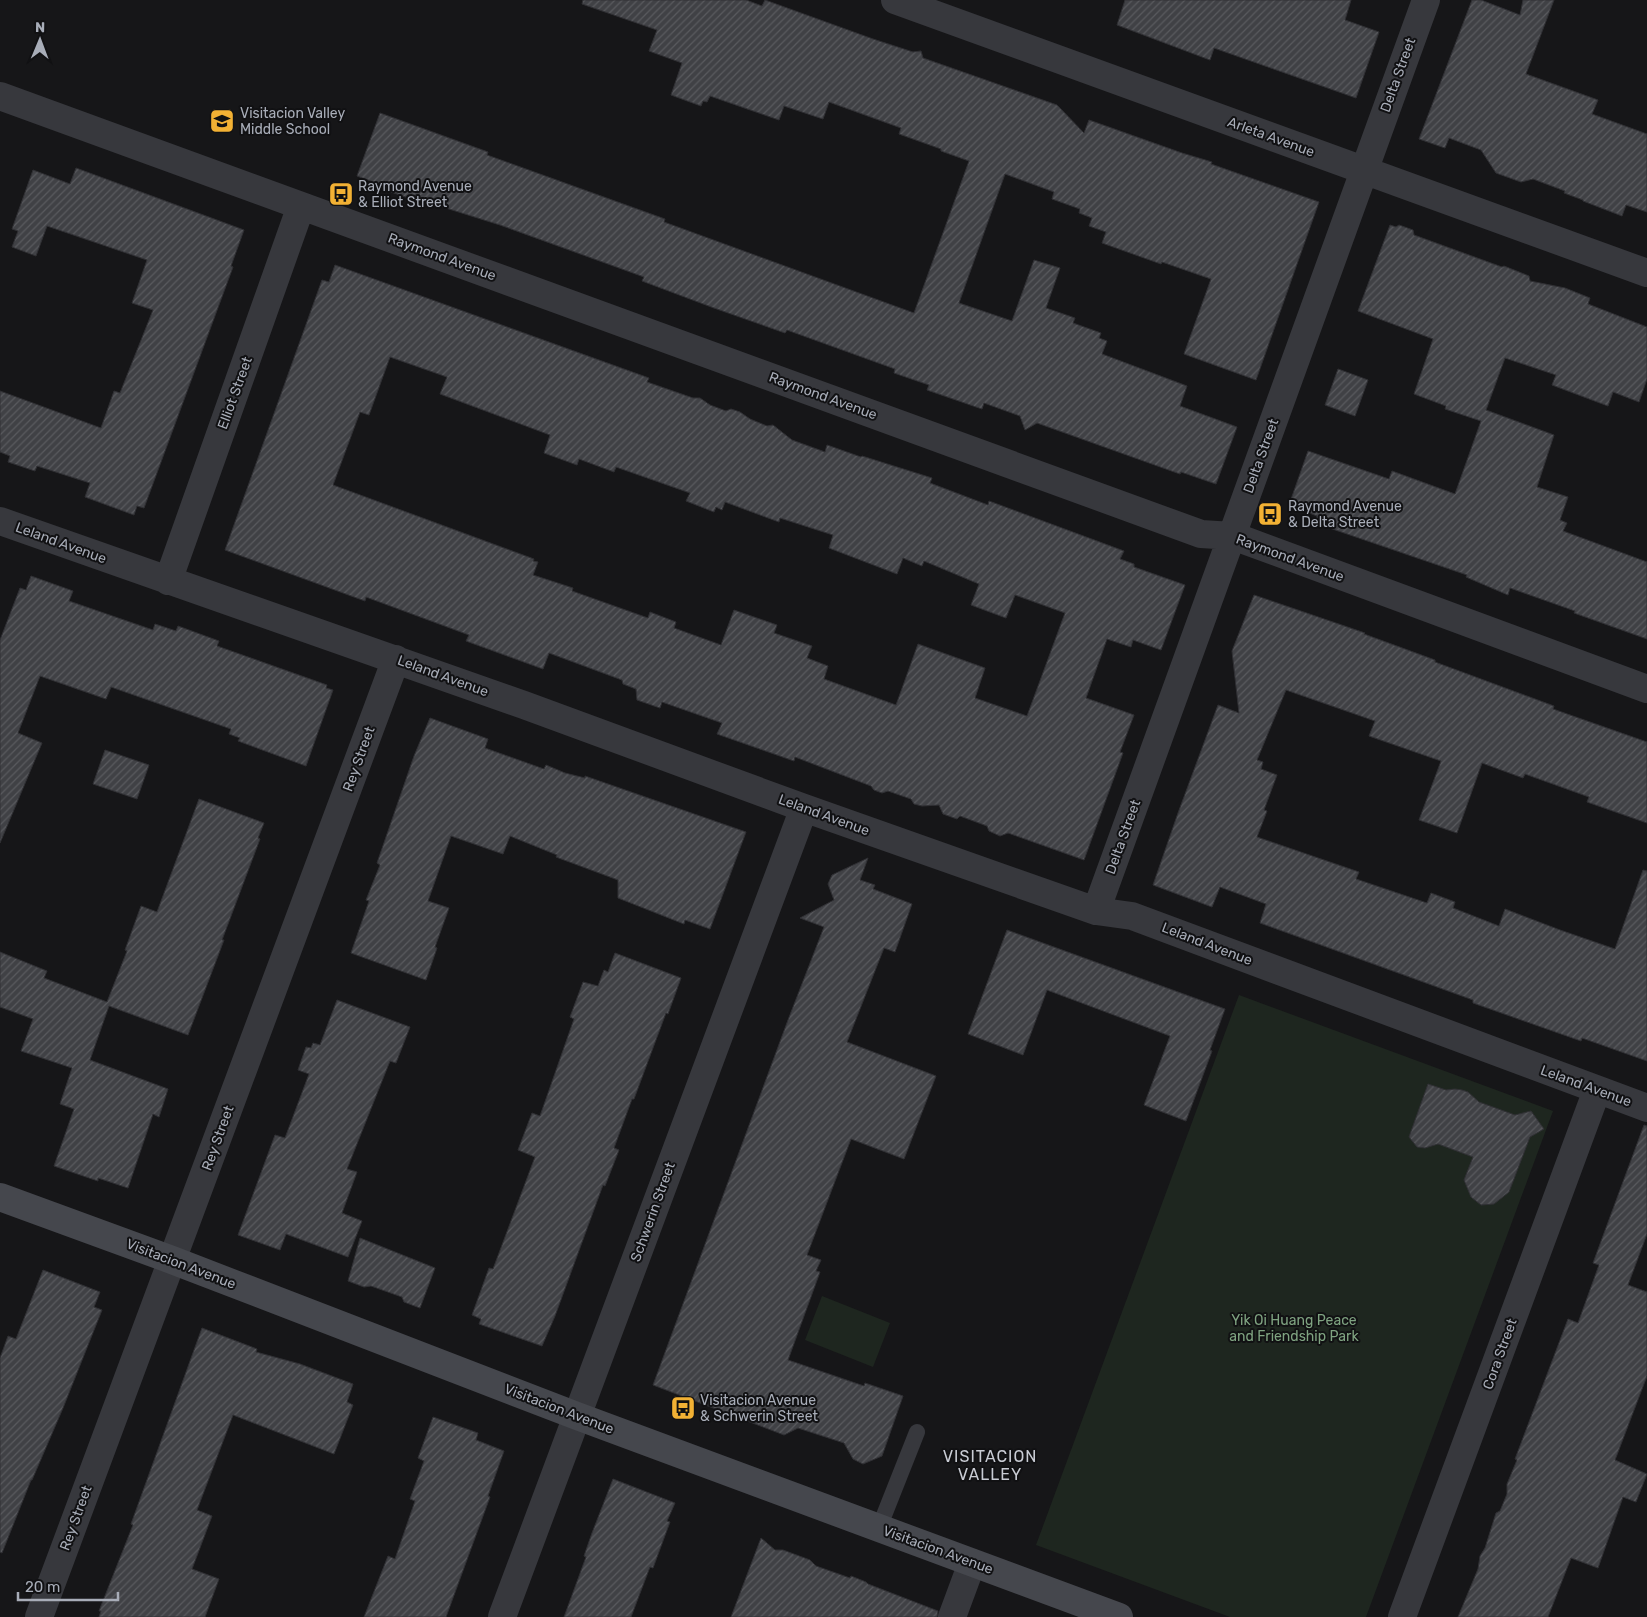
<svg xmlns="http://www.w3.org/2000/svg" width="1647" height="1617" viewBox="0 0 1647 1617" font-family="Rubik,sans-serif">
	<defs>
		<pattern id="building-hatch" width="6" height="6" patternUnits="userSpaceOnUse" patternTransform="scale(1.25)"><rect width="6" height="6" fill="#404145"/><path d="M-1 1l2-2M0 6l6-6M5 7l2-2" fill="none" stroke="#595a5e"/></pattern>
	</defs>
	<rect width="100%" height="100%" fill="#161618"/>
	<path fill="#1e261f" d="M1239,995L1553,1111L1366,1617H1230L1036,1545Z
		M822,1296L890,1323L873,1367L805,1340Z"/>
	<path fill="url(#building-hatch)" stroke="#303034" fill-rule="evenodd" d="M583,0H746L762,6L765,0L873,39L913,52L921,51L923,58L1057,105L1084,133L1089,120L1182,153L1212,162L1211,164L1319,202L1256,380L1184,354L1211,279L1162,262L1161,264L1102,243L1106,232L1089,226L1092,218L1079,213L1080,209L1052,199L1054,192L1005,174L959,303L1012,321L1034,260L1060,268L1046,308L1075,318L1073,323L1101,333L1099,338L1107,341L1102,354L1187,386L1180,406L1237,427L1216,484L1181,472L1180,474L1037,423L1025,430L1020,416L984,403L982,409L927,390L929,385L894,373L895,369L787,330L785,333L714,308L642,281L644,277L500,225L430,203L429,205L391,192L393,189L357,176L380,113L488,152L487,155L665,219L664,222L914,313L969,161L941,151V149L899,134L901,128L829,102L823,119L784,106L779,120L710,96L707,102L703,101L701,106L671,95L682,63L649,51L657,30L582,4Z
		M1125,0H1351L1345,20L1379,32L1356,98L1214,48L1210,60L1117,25Z
		M1472,0H1481L1520,15L1523,0H1554L1526,74L1598,100L1592,114L1647,134V212L1626,205L1622,216L1583,201V200L1564,193L1565,191L1533,179L1521,182L1496,173L1481,150L1449,138L1445,148L1419,139Z
		M76,168L244,230L231,266L233,267L144,508L137,506L134,515L85,497L90,483L37,466L35,471L8,462L10,456L0,452V391L101,428L114,391L120,393L153,310L132,303L147,260L47,226L36,256L12,247L18,231L12,229L33,170L70,184Z
		M1390,225L1396,227L1399,225L1413,230L1414,235L1502,267L1504,266L1529,276L1530,281L1565,288L1590,298L1588,304L1647,327V379L1639,402L1613,392L1608,406L1552,385L1556,375L1505,358L1486,410L1554,435L1537,487L1568,497L1560,520L1567,523L1563,531L1647,562V639L1574,613L1575,611L1510,588L1508,595L1466,577L1467,575L1315,523L1317,516L1289,505L1308,451L1389,479L1392,471L1455,494L1481,421L1445,409L1446,406L1414,394L1433,339L1358,311Z
		M335,265L649,378L647,382L693,398H700L710,405L726,411L731,409L740,412L750,419L767,426L773,425L792,440L825,452L827,445L861,457L862,456L932,478L930,483L988,505L989,501L1124,551L1120,559L1134,564V567L1185,585L1161,650L1133,640L1131,647L1107,639L1086,698L1134,715L1120,752L1123,753L1084,860L1008,833L1000,836L989,831L987,826L960,816L957,819L943,814L939,805L922,806L914,804L911,799L888,791L882,793L874,790L871,786L795,757L794,761L717,734L722,723L662,702L660,708L637,700L636,689L623,684L622,680L549,653L543,669L466,641L469,635L366,597L365,601L225,550L322,280L329,282ZM390,357L447,377L440,394L550,435L544,453L577,465L579,459L614,472L616,467L690,493L686,501L714,512L716,507L722,510L725,502L779,522L780,518L833,535L829,548L897,574L903,558L922,566L924,561L979,584L971,605L1006,618L1015,595L1065,613L1027,716L975,698L985,668L918,644L896,705L824,679L828,666L807,658L812,646L774,633L777,625L734,610L721,645L674,628L676,622L650,612L648,618L572,591L573,588L533,575L538,562L533,561L534,559L333,485L360,412L369,415Z
		M1338,369L1368,380L1355,416L1325,405Z
		M31,576L73,591L69,601L153,630L155,624L176,631L178,626L219,641L217,646L327,685L326,688L333,690L306,766L238,741L240,738L229,734L231,729L111,687L106,699L40,676L18,733L42,743L0,843V640L20,588L26,590Z
		M1254,595L1365,633L1364,634L1435,660V662L1554,706L1553,709L1647,742V823L1587,802L1589,797L1525,774L1523,778L1482,763L1457,833L1419,820L1441,761L1369,736L1375,721L1286,690L1257,760L1263,762L1261,769L1277,775L1264,810L1267,811L1257,837L1359,872L1356,879L1427,903L1431,893L1455,902L1453,908L1499,926L1505,909L1560,930L1615,949L1643,870L1647,871V1061L1582,1038L1581,1041L1473,1003V1000L1260,923L1266,904L1220,887L1212,907L1153,885L1178,813L1218,705L1239,713L1232,651Z
		M430,718L488,739L485,748L544,769L546,765L565,773L585,778V776L746,832L710,929L685,920L684,924L618,898V880L556,857L557,855L510,836L503,854L451,836L428,901L449,908L435,947L437,948L426,980L351,953L369,901L366,900L380,865L377,863L414,756Z
		M105,750L149,765L137,799L93,784Z
		M199,799L264,823L258,838L260,839L222,940H224L188,1035L109,1006L90,1060L168,1089L159,1117L153,1114L128,1188L98,1178V1181L54,1166L74,1109L60,1104L72,1068L21,1051L33,1019L0,1007V952L47,971L44,978L107,1002L127,951L125,950L141,906L157,912Z
		M868,858L860,880L875,885L873,889L912,904L895,952L884,948L847,1042L936,1076L904,1159L851,1139L807,1255L821,1260L816,1271L820,1272L788,1360L864,1386L865,1383L903,1396L882,1456L863,1464L853,1459L844,1443L798,1428L784,1435L653,1385L788,1020L824,927L800,918L834,900L828,884L832,875Z
		M1007,930L1225,1009L1210,1050L1212,1051L1186,1121L1144,1105L1170,1036L1047,990L1023,1055L968,1034Z
		M615,953L681,978L668,1014L666,1013L634,1099H632L614,1148L619,1150L605,1186L603,1185L555,1316L542,1346L479,1324L481,1319L472,1315L489,1268L493,1269L535,1157L518,1150L532,1113L540,1116L574,1019L570,1017L583,982L598,986L604,970L608,972Z
		M337,1000L410,1027L396,1063L390,1061L347,1169L357,1172L342,1213L362,1221L348,1257L286,1234L280,1250L238,1235L275,1135L285,1138L309,1074L298,1070L306,1047L311,1048L313,1043L320,1045Z
		M1428,1084L1446,1090L1455,1089L1462,1090L1468,1092L1479,1102L1515,1115L1531,1111L1544,1129L1530,1137L1509,1192L1494,1204L1481,1205L1471,1197L1464,1180L1473,1157L1438,1144L1425,1148L1417,1147L1409,1137Z
		M1644,1125L1647,1126V1234L1628,1285L1647,1292V1376L1615,1460L1647,1474L1636,1502L1623,1497L1598,1568L1571,1558L1548,1617H1458L1478,1569L1480,1556L1485,1548L1496,1513L1500,1511L1507,1494V1484L1517,1460L1515,1459L1568,1319L1578,1323L1599,1265L1593,1263Z
		M360,1238L435,1268L420,1308L404,1302L402,1297L371,1286L364,1287L348,1281Z
		M43,1270L100,1292L94,1307L102,1310L63,1408L32,1480H31L2,1553L0,1552V1358L8,1336L16,1339Z
		M202,1328L257,1349L256,1352L300,1364L353,1384L347,1402L353,1405L334,1454L233,1415L197,1510L212,1516L192,1569L219,1579L205,1617H99L101,1611H99L133,1525L131,1524Z
		M433,1417L478,1433L476,1440L504,1451L488,1496L490,1497L446,1617H364L388,1556L395,1559L415,1501L410,1499L424,1461L418,1458Z
		M613,1479L675,1503L667,1521L670,1522L653,1568L650,1567L631,1617H564L586,1557L584,1556L592,1533Z
		M761,1538L775,1550H783L810,1560L816,1566L850,1578L851,1576L866,1582L868,1584L938,1611L937,1617H731Z"/>
	<g fill="none" stroke-linecap="round" stroke-linejoin="round">
		<path stroke="#37383d" stroke-width="16" d="M879,1528L917,1432"/>
		<path stroke="#37383d" stroke-width="28" d="M895,0L1647,273
			M0,96L1201,534L1233,536L1647,689
			M0,521L524,705L804,808L1096,911L1132,916L1647,1108
			M168,581L301,206
			M1096,911L1426,0
			M39,1617L396,659
			M502,1617L804,808
			M952,1617L972,1563
			M1402,1617L1597,1090"/>
		<path stroke="#45474d" stroke-width="28" d="M0,1197L172,1260L577,1416L1119,1617"/>
	</g>
	<defs>
		<symbol id="school-square" viewBox="-11 -11 22 22"><rect x="-9" y="-9" width="18" height="18" rx="4" fill="#f2b134" stroke="#111113"/><path d="M0-5L7-2L0 1L-7-2ZM-4 1L0 2.5L4 1V4Q0 6-4 4Z" fill="#111"/></symbol>
		<symbol id="bus-square" viewBox="-11 -11 22 22"><rect x="-9" y="-9" width="18" height="18" rx="4" fill="#f2b134" stroke="#111113"/><path d="M-5-6H5V4H4V6H2V4H-2V6H-4V4H-5ZM-3.5-4V0h7V-4ZM-3.5 1.2v1.5H-2V1.2ZM2 1.2v1.5H3.5V1.2Z" fill="#111"/></symbol>
	</defs>
	<g fill-rule="evenodd">
		<use href="#school-square" x="208" y="107" width="28" height="28"/>
		<use href="#bus-square" x="327" y="180" width="28" height="28"/>
		<use href="#bus-square" x="1256" y="500" width="28" height="28"/>
		<use href="#bus-square" x="669" y="1394" width="28" height="28"/>
	</g>
	<g text-anchor="middle" dominant-baseline="central" stroke-width="4" stroke-linejoin="round" paint-order="stroke">
		<g font-size="14" fill="#a8adb8" stroke="#111113">
			<text transform="translate(1398 75) rotate(-70)">Delta Street</text>
			<text transform="translate(1271 137) rotate(20)">Arleta Avenue</text>
			<text transform="translate(442 257) rotate(20)">Raymond Avenue</text>
			<text transform="translate(235 393) rotate(-70)">Elliot Street</text>
			<text transform="translate(823 396) rotate(20)">Raymond Avenue</text>
			<text transform="translate(1261 456) rotate(-70)">Delta Street</text>
			<text transform="translate(61 543) rotate(20)">Leland Avenue</text>
			<text transform="translate(1290 558) rotate(20)">Raymond Avenue</text>
			<text transform="translate(443 676) rotate(20)">Leland Avenue</text>
			<text transform="translate(359 759) rotate(-70)">Rey Street</text>
			<text transform="translate(824 815) rotate(20)">Leland Avenue</text>
			<text transform="translate(1123 837) rotate(-70)">Delta Street</text>
			<text transform="translate(1207 944) rotate(21)">Leland Avenue</text>
			<text transform="translate(1586 1086) rotate(20)">Leland Avenue</text>
			<text transform="translate(218 1138) rotate(-70)">Rey Street</text>
			<text transform="translate(653 1212) rotate(-70)">Schwerin Street</text>
			<text transform="translate(181 1264) rotate(21)">Visitacion Avenue</text>
			<text transform="translate(1500 1354) rotate(-70)">Cora Street</text>
			<text transform="translate(559 1409) rotate(21)">Visitacion Avenue</text>
			<text transform="translate(76 1518) rotate(-70)">Rey Street</text>
			<text transform="translate(938 1550) rotate(20)">Visitacion Avenue</text>
		</g>
		<g font-size="14" fill="#a8adb8" stroke="#111113" text-anchor="start">
			<text x="240" y="113">Visitacion Valley<tspan x="240" dy="16">Middle School</tspan></text>
			<text x="358" y="186">Raymond Avenue<tspan x="358" dy="16">&amp; Elliot Street</tspan></text>
			<text x="1288" y="506">Raymond Avenue<tspan x="1288" dy="16">&amp; Delta Street</tspan></text>
			<text x="700" y="1400">Visitacion Avenue<tspan x="700" dy="16">&amp; Schwerin Street</tspan></text>
		</g>
		<g font-size="14" fill="#7fa381" stroke="#111113">
			<text x="1294" y="1320">Yik Oi Huang Peace<tspan x="1294" dy="16">and Friendship Park</tspan></text>
		</g>
		<g font-size="16" letter-spacing="1" fill="#c9ccd4" stroke="#111113">
			<text x="990" y="1456">VISITACION<tspan x="990" dy="18">VALLEY</tspan></text>
		</g>
	</g>
	<g transform="translate(40 40) rotate(1)" stroke="#111113" stroke-width="4" paint-order="stroke">
	<path d="M0-4L9 19L0 12L-9 19Z" fill="#a8adb8"/>
	<text y="-8" font-size="14" font-weight="bold" text-anchor="middle" fill="#a8adb8">N</text>
	</g>
	<path d="M18 1592v8h100v-8" fill="none" stroke="#a8adb8" stroke-width="2.5"/>
	<text x="25" y="1592" font-size="15" fill="#a8adb8" stroke="#111113" stroke-width="4" paint-order="stroke">20 m</text>
</svg>
